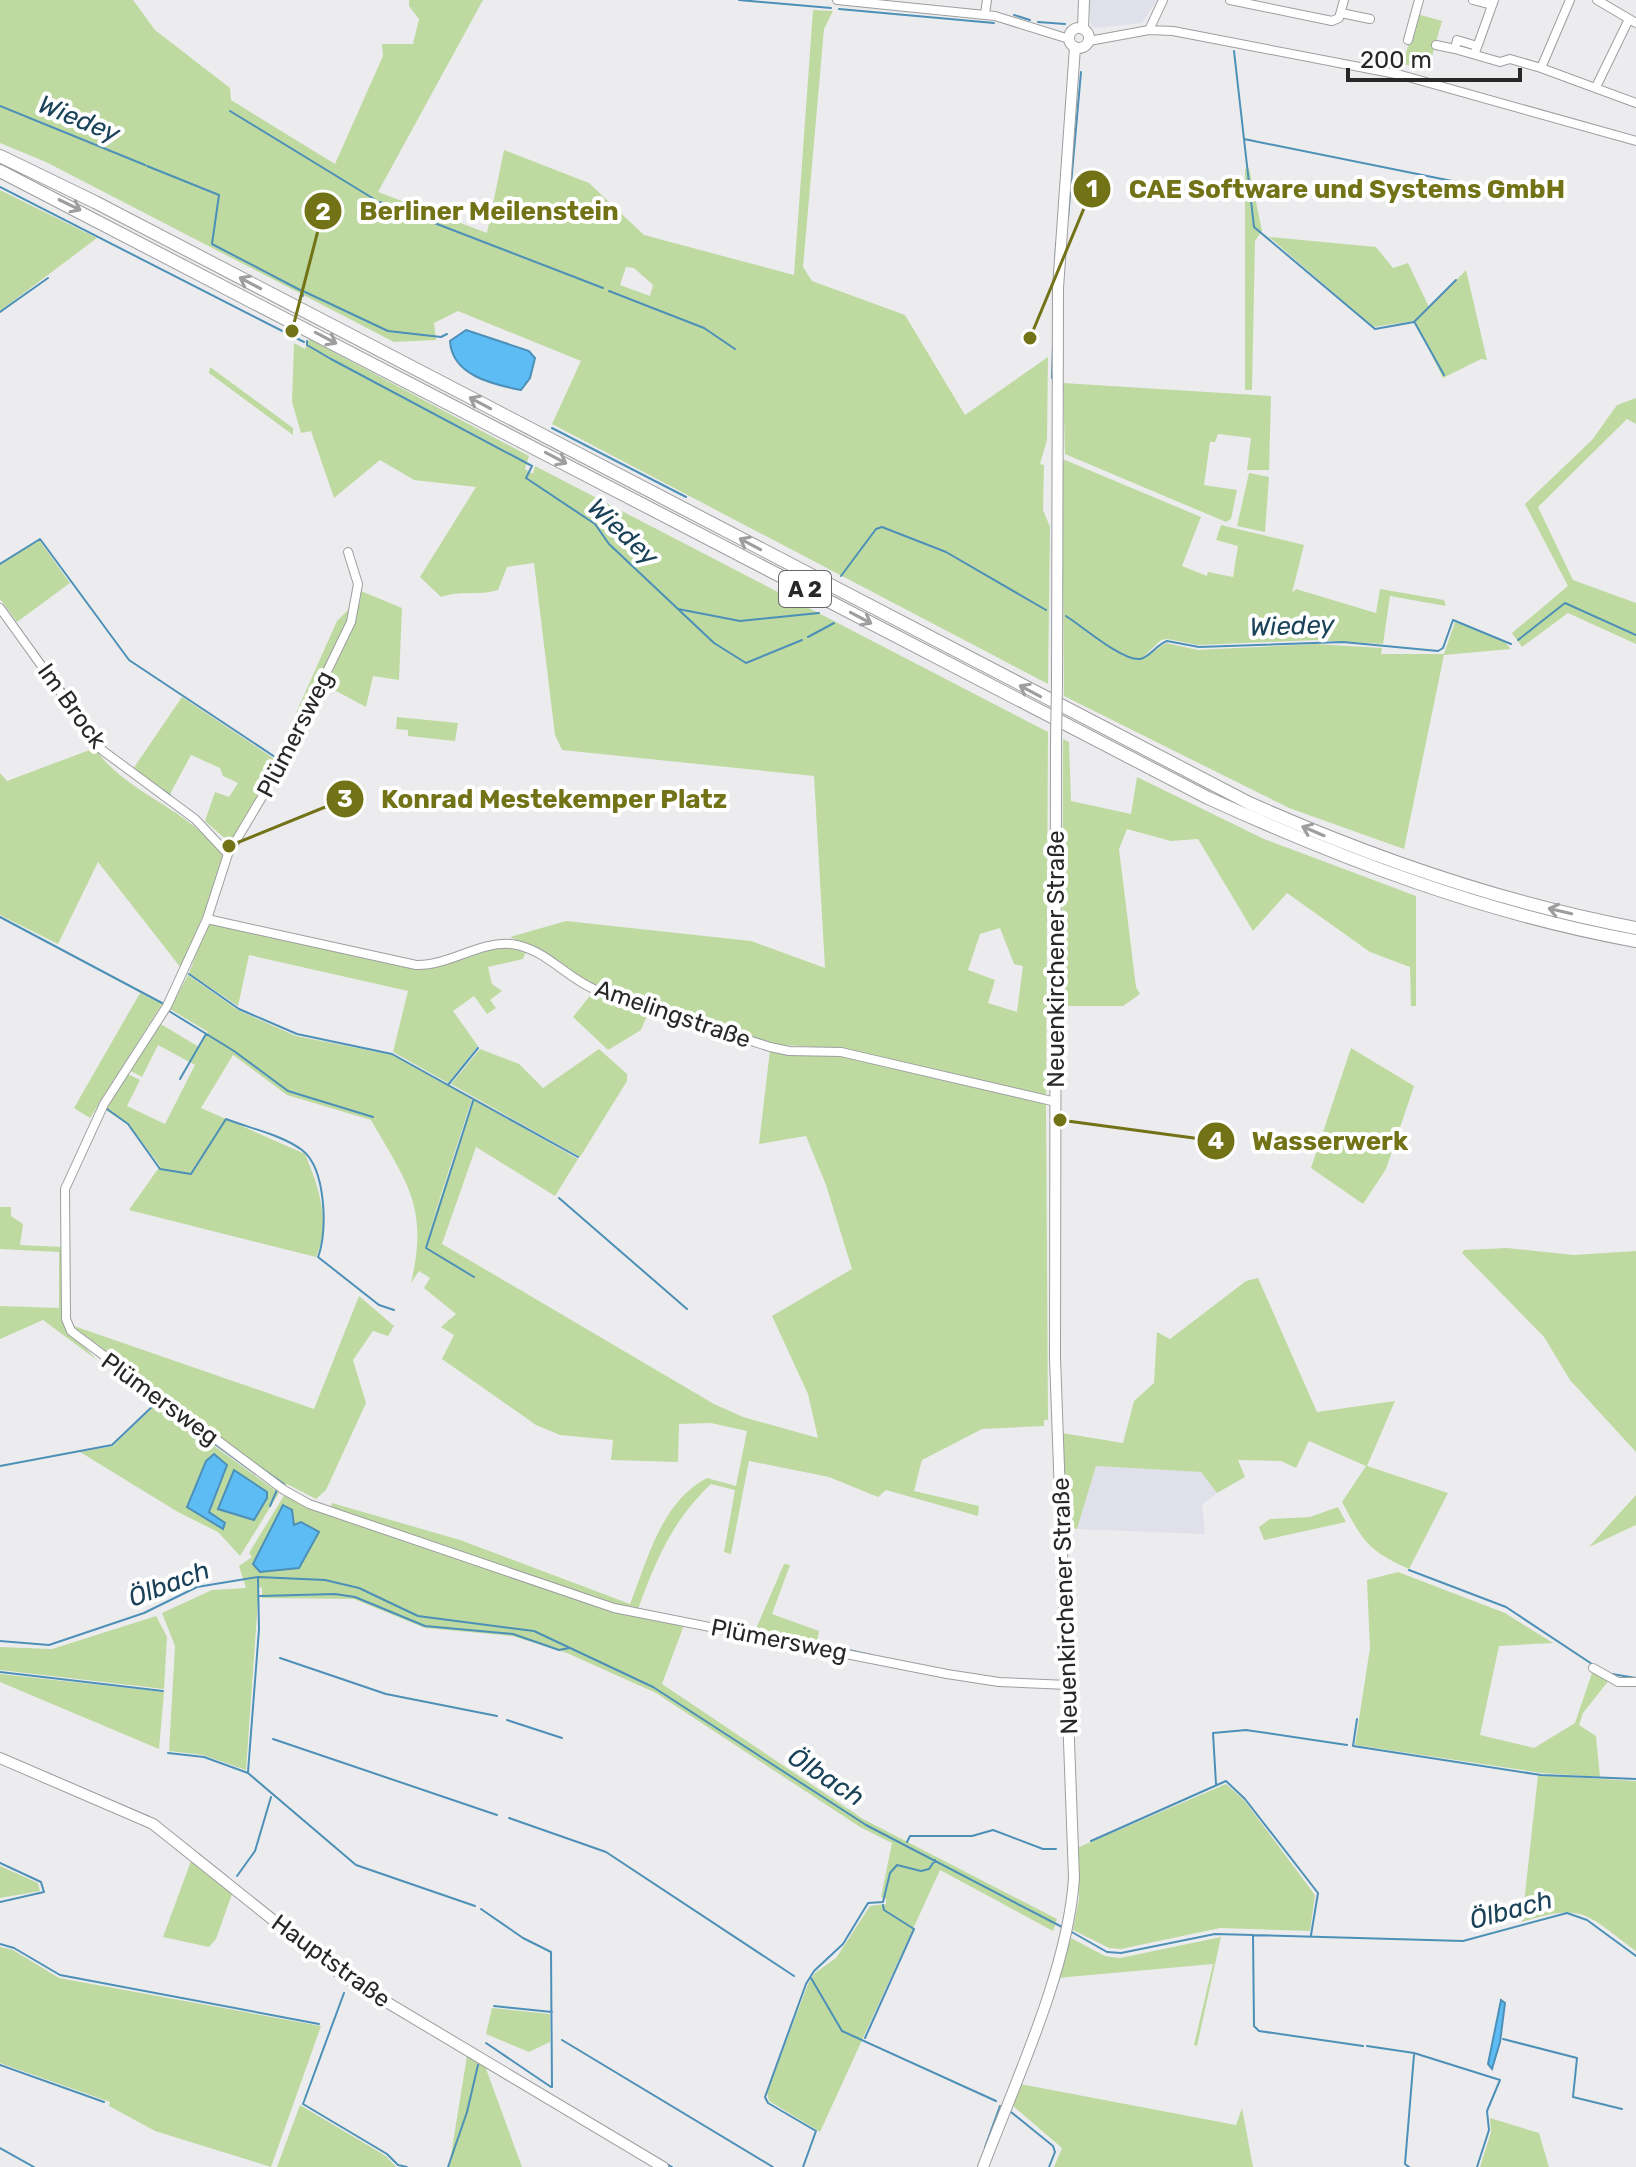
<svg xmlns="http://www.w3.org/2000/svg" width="1636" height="2167" viewBox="0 0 1636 2167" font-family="Rubik,sans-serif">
	<rect width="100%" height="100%" fill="#ececee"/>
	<path fill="#dfe0e9" d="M1088,0H1157L1142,23L1095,28L1091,25Z
		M1096,1466L1201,1472L1217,1493L1202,1505L1205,1534L1077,1529Z"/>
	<path fill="#bedaa1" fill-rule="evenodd" d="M0,0H133L155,30L230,88L231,100L335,164L383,56L382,44H413L419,19L409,6V0H483L378,192L487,233L504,150L589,183L644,235L794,275L813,10L833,11L824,29L803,267L812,281L905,315L965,415L1048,357L1047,440L1040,464L1044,465L1043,510L1050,527L1048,684L552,424L581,361L458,311L434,323L436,340L394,342L46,162L0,143ZM626,267L634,268L653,285L650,296L620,285Z
		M1417,14L1442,21L1428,70L1403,64Z
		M1249,168L1262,231L1255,241L1252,390H1245V169Z
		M0,190L97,238L0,311Z
		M1269,237L1376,247L1393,268L1408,263L1429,307L1427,310L1466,270L1487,360L1481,359L1443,378L1415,321L1373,327Z
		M309,339L529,456L525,469L533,474L535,466L1048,732L1046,1096L841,1049L770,1044L592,986L558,960L510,937L566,921L751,941L825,968L814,776L562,750L555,735L534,563L507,567L498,590C479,596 459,590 441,597L420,577L476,487L414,480L380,460L334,498L311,431L301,433L292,402L294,343L305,349ZM1000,928L1014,964L1023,966L1017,1012L988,1003L995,980L968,970L980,934Z
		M210,367L293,428V435L209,373Z
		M1063,383L1271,396L1269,470H1247L1251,438L1218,434L1215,442H1210L1204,485L1237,490L1231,519L1226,522L1065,454Z
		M1636,398V424L1627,419L1538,507L1573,580L1636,603V644L1568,613L1522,647L1512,633L1568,586L1525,504L1592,440L1617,405Z
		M1065,460L1201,517L1182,566L1207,576L1208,572L1233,577L1238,546L1216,540L1221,525L1304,545L1292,593L1296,589L1376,613L1380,589L1444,600L1446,606L1390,596L1383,644L1315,640L1198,645L1167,639L1161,640L1140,660L1166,643L1198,650L1315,644L1382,648L1381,654H1444L1455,622L1504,641L1511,649L1444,655L1404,849L1289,808L1064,696L1062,461Z
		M1249,473L1269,477L1265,532L1237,526Z
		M39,540L70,583L17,622L0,599V565Z
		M361,591L402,608L399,680L373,676L366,707L325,685L293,755L280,749L337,621L355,603H360Z
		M182,697L279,762L230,843L205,821L215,792L229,797L238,783L223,776L220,768L191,755L170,794L133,769Z
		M397,717L458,723L455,741L408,736V730L396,729Z
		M1063,739L1069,742L1071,801L1131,814L1137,777L1264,839L1416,896V1006H1411L1410,967L1370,952L1287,893L1253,931L1198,839L1171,841L1127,829L1119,849L1136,987L1140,994L1123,1006H1062Z
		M95,748C124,794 197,811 226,861L181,968L98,862L58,944L0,915V773L7,781Z
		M213,924L441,966L500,947L526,951L523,959L488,967L492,984L502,991L490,1000L496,1008L487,1014L474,996L453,1011L478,1046L448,1083L393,1052L408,991L249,955L238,1006L189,973L207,926Z
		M188,975L238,1010L296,1036L393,1055L472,1099L427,1238L474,1100L578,1159L555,1196L476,1147L442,1244L714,1404L743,1417L818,1438L808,1394L772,1316L852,1269L826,1185L806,1136L759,1144L770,1050L840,1055L1046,1104L1048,1420H1044V1426L982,1429L922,1460L914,1491L979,1506L978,1516L886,1490L878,1497L829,1477L749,1461L731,1554L724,1552L735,1490L711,1484C672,1521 656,1560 638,1609L615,1606L330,1509L332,1503L460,1540L630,1604C648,1559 661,1502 707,1478L736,1486L747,1431L711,1423L679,1424L678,1462L611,1460L613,1440L560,1435L536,1425L442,1359L454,1335L441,1327L456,1314L424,1288L430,1278L419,1271L411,1283C429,1207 407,1183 371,1120L287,1095L233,1055L201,1108L305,1154C319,1187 331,1223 316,1257L129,1210L160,1166L129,1125L104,1109L126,1073L140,1080L127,1106L165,1124L195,1065L158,1045L142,1077L129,1070L159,1023L199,1047L208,1032L170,1009Z
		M593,992L649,1011L641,1030L608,1050L573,1017Z
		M140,993L162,1004L90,1118L74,1108Z
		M1351,1048L1414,1086L1386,1169L1363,1204L1311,1168Z
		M480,1049L519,1064L543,1088L599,1049L627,1074V1081L580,1157L451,1084Z
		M0,1207H11V1216L23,1224L20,1245L63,1247L65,1327L97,1360L43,1320L0,1339V1306L59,1308V1252L0,1249Z
		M1507,1248L1574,1255L1636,1251V1452L1570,1380L1544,1337L1462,1253L1464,1250Z
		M1258,1278L1317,1412L1395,1401L1367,1466L1448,1493L1409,1569C1367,1550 1363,1541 1342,1502L1366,1466L1309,1441L1296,1468L1281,1461L1238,1460L1245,1477L1217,1493L1201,1472L1096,1466L1077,1529L1068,1527L1062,1433L1123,1443L1134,1401L1154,1383L1157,1332L1170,1339L1246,1281Z
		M359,1296L394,1326L388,1336L373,1331L353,1360L366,1403L326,1490L316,1499L287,1484L284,1486L71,1325L314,1409Z
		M156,1404L279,1493L240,1556L218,1532L178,1512L80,1452L113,1446Z
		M285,1494L614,1611L684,1625L662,1684L863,1819L1057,1919L1053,1931L940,1870L820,2132L769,2101L767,2092L808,1984L815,1973L836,1958L870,1906L886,1904V1899L881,1897L892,1843L860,1827L656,1693L567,1653L512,1636L425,1628L354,1599L262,1598V1588L259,1587L246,1770L203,1755L169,1751L175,1646L162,1613L212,1590L246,1588L239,1566L252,1557L249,1553Z
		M1636,1495V1525L1589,1547Z
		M1338,1507L1346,1522L1264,1540L1259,1527L1270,1519L1310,1517Z
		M784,1564L790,1565L772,1614L819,1631L817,1642L755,1631Z
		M1398,1572L1505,1613L1553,1643L1499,1646L1480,1735L1534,1748L1575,1723L1593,1670L1610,1679L1583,1713L1579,1725L1596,1736L1600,1777L1542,1773L1355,1745L1370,1648L1367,1580Z
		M156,1616L167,1637L164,1689L0,1670V1647L52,1649Z
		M0,1674L164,1692L159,1749L0,1682Z
		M1538,1775L1636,1781V1951C1586,1915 1585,1902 1522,1922Z
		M1226,1784L1244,1800L1315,1895L1310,1931L1220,1928L1121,1949L1109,1948L1073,1930L1079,1898V1847Z
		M191,1861L232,1894L216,1939L209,1947L163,1937Z
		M0,1866L38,1883L40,1891L0,1898Z
		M1221,1937L1197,2046L1194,2045L1213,1964L1057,1978L1071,1938L1105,1956L1120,1958Z
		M0,1947L13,1950L59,1978L321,2026L271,2167L155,2131L109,2106L110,2102L0,2063Z
		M492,2008L550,2014V2042L529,2052L486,2034Z
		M467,2056L485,2066L522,2167H449Z
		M1020,2084L1236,2125L1242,2108L1253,2167H1054L1062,2148L1012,2105Z
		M300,2105L386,2156L396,2167H277Z
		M1490,2118L1539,2133L1549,2167H1480L1491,2132Z"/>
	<path fill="#5dbcf4" stroke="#4d90b7" stroke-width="2" d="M466,330L529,351L535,358L530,378L521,390C491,384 452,375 450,341Z
		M214,1454L227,1465L209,1512L225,1523L223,1529L187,1507L206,1461Z
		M234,1470L267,1492V1498L254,1520L218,1509Z
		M283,1505L292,1510L294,1525L301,1522L319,1532L299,1568L260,1572L253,1564Z
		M1501,2000L1505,2003L1500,2042L1492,2069L1488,2064Z"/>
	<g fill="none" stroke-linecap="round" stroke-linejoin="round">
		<path stroke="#4d90b7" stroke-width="2" d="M739,0L831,8
			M839,9L994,23
			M1014,15L1030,20
			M1038,22L1065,24
			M1234,51L1254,227L1375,329L1414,322L1456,280
			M0,106L145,165
			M230,111L374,199
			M1244,139L1457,182
			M147,166L219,195L212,244L302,291L303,296
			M0,187L304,342
			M380,202L603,288
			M1068,218L1081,72
			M303,291L388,331L441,337L447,334
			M609,291L704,328L735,349
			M0,312L48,278
			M1415,323L1444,375
			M307,341V345L331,359L532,466L526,478L595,524L609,544L678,609L740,621L819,613
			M1052,378L1056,243
			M552,428L686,497
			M0,564L40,539L129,660L281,761
			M841,576L876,529L882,527L946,552L1046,610
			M679,610L714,643L746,663L802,640
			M1066,616C1082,626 1122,661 1140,659C1149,658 1157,644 1167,641L1199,647L1343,642L1438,651L1443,648L1453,620L1511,644
			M808,637L834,623
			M1518,640L1565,603L1636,635
			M48,667L89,724
			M99,739L105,747
			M161,789L170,795
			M0,917L162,1003
			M189,974L239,1009L297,1034L392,1054L578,1157
			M169,1011L234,1051L288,1091L373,1117
			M180,1079L206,1034
			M448,1085L478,1048
			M473,1101L426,1248L474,1277
			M107,1109L128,1124L160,1169L191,1174L226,1119C249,1128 282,1135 302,1150C326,1168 328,1232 318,1257L379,1305L394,1310
			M559,1198L687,1309
			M251,1461L284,1484
			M0,1466L112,1445L157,1402L256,1474
			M270,1506L277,1490
			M1409,1570L1506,1607L1592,1664
			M260,1596L335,1594L355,1597L425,1626L513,1634L559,1650L569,1648
			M0,1641L49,1645L144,1613L197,1587L258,1577L325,1580L359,1588L418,1616L534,1631L653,1687L866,1825L1064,1928
			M817,1643L871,1655
			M280,1658L386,1694L497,1716
			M0,1672L163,1691
			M1612,1674L1636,1678
			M1357,1719L1353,1746L1541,1775L1636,1779
			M507,1720L562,1738
			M273,1739L497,1815
			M168,1753L204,1757L248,1773L356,1865L475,1906
			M44,1772L149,1817
			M248,1772L259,1629L258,1579
			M1216,1784L1213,1733L1246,1730L1347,1745
			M509,1818L606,1852L794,1976
			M1091,1841L1226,1781L1245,1799L1318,1893L1311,1935
			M907,1842L910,1836H972L993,1830L1043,1849H1056
			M197,1853L227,1877
			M0,1863L41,1882L44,1892L0,1902
			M237,1876L255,1851L271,1797
			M481,1909L523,1938L551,1952L552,2087
			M1070,1931L1107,1952L1121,1953L1215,1934L1463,1941L1567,1913L1587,1920L1636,1956
			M1253,1935L1254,2026L1259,2031L1363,2046
			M0,1944L14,1948L60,1975L319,2024
			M811,1978L842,2031L996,2101
			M344,1993L303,2104L387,2154L398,2165L407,2167
			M494,2006L552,2012
			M865,2038L914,1929L884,1910L883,1905
			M1503,2039L1577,2058L1573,2097L1622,2109
			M562,2040L773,2167
			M486,2043L551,2087
			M1367,2046L1414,2053L1500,2080L1487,2111L1489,2130L1477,2167
			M0,2065L104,2102
			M1011,2112L1053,2146L1055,2152L1049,2167
			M985,2147L1000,2106
			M0,2148L34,2167
			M665,2163L672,2167
			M448,2167L467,2112L478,2065
			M803,2167L816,2131L768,2103L765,2097L806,1984L814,1971L843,1944L868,1903L883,1902L890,1873L897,1865L921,1871L929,1869L935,1860
			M1409,2167L1405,2164L1414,2055"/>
		<defs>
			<path id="minor" d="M837,0L995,16L1069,39
				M1230,0L1332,21L1339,18L1344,0
				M1473,0L1492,5
				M1597,0L1636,23
				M1341,13L1370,19
				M985,14L987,0
				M1149,30L1163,0
				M1408,40L1419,0
				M1089,41L1149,30L1173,31L1401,75L1636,141
				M1436,45L1455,49
				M1477,46L1457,40L1455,49L1500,62L1510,59L1541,68L1636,103
				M1476,50L1494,0
				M1541,68L1570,0
				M1596,87L1629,19
				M348,552L358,584L351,622L283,762L228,854L207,919L167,1006L104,1104L65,1189L66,1319L71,1331L284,1490L309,1504L614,1608L947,1674L999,1682L1068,1685
				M0,608L102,750L195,819L228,854
				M207,919L416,965C449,966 479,941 511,944C545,948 566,978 596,990C652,1013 713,1028 770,1047L789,1051L841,1052L1056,1102
				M1593,1668L1618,1682H1636"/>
			<path id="major" d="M1069 38a10 10 0 1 1 20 0a10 10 0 1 1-20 0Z
				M1083,29L1084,0
				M1057,685L1058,288L1075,47
				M0,1758L153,1824L343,1976L663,2167
				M983,2167C1016,2080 1068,1970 1074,1878L1055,1358L1056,740"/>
			<path id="highway" d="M0,156L95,202L1249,803C1373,858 1502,903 1636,928
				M0,171L1208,798C1346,861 1487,914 1636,941"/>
		</defs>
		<use href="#minor" stroke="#9d9ea0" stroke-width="10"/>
		<use href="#major" stroke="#9d9ea0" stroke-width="12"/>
		<use href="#highway" stroke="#9d9ea0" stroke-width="14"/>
		<use href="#minor" stroke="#fff" stroke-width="8"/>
		<use href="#major" stroke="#fff" stroke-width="10"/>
		<use href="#highway" stroke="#fff" stroke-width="12"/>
		<defs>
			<path id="major-bridge" d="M1056,740L1057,685"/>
		</defs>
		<use href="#major-bridge" stroke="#9d9ea0" stroke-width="12" stroke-linecap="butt"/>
		<use href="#major-bridge" stroke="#fff" stroke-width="10"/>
	</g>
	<defs><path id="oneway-shaft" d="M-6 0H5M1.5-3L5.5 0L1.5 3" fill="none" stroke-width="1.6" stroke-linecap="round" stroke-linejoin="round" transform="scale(2)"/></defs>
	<g stroke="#9e9e9f">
		<use href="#oneway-shaft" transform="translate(70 205) rotate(26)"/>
		<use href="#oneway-shaft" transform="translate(250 283) rotate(-152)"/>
		<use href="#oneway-shaft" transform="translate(326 338) rotate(28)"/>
		<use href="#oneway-shaft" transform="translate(480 403) rotate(-152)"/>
		<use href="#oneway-shaft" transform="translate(556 458) rotate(28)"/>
		<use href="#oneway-shaft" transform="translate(750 544) rotate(-152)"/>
		<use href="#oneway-shaft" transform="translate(861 618) rotate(28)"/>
		<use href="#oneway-shaft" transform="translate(1030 691) rotate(-152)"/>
		<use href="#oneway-shaft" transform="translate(1313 831) rotate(-157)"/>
		<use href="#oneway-shaft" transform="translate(1560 911) rotate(-167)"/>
	</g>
	<g text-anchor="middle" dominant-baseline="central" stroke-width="8" stroke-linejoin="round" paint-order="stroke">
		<rect fill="#fff" stroke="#686869" stroke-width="2" x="779" y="571" width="52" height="36" rx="6"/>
		<g font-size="22" font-weight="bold" fill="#282829">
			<text x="805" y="589">A 2</text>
		</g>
		<g font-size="24" fill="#282829" stroke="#fff">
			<text transform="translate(72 706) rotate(54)">Im Brock</text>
			<text transform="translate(295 734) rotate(-63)">Plümersweg</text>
			<text transform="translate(1056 959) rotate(-90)">Neuenkirchener Straße</text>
			<text transform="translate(673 1014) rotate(19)">Amelingstraße</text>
			<text transform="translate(160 1399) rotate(36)">Plümersweg</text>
			<text transform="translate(1065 1606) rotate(-92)">Neuenkirchener Straße</text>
			<text transform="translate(779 1640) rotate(11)">Plümersweg</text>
			<text transform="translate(331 1961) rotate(36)">Hauptstraße</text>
		</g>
		<g font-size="26" font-style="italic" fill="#1a4259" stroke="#fff">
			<text transform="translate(79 119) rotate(22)">Wiedey</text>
			<text transform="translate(623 532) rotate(43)">Wiedey</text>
			<text transform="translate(1292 626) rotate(-2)">Wiedey</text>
			<text transform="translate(169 1584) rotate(-21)">Ölbach</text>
			<text transform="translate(826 1777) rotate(33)">Ölbach</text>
			<text transform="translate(1511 1910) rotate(-15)">Ölbach</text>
		</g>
	</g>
	<path fill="none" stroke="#727217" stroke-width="3" d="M1030 338L1092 189M292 331L323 211M229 846L345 799M1060 1120L1216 1141"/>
	<g fill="#727217" stroke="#fff" stroke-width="3">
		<circle cx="1030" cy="338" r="8"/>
		<circle cx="292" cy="331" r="8"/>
		<circle cx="229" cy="846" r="8"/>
		<circle cx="1060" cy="1120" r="8"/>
		<circle cx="1092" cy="189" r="20"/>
		<circle cx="323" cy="211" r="20"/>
		<circle cx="345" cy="799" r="20"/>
		<circle cx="1216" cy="1141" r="20"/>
	</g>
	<g font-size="24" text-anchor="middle" font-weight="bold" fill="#fff">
		<text x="1092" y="197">1</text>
		<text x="323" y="220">2</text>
		<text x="345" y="807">3</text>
		<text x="1216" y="1149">4</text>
	</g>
	<g font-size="26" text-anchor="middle" font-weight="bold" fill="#727217" stroke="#fff" stroke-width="8" stroke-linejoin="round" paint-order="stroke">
		<text x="1347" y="198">CAE Software und Systems GmbH</text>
		<text x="489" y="220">Berliner Meilenstein</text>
		<text x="554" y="808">Konrad Mestekemper Platz</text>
		<text x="1330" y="1150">Wasserwerk</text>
	</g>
	<path d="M1348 68v12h172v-12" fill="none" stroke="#282829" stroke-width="4"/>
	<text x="1360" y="68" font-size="24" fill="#282829" stroke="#ffffff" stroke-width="6" paint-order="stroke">200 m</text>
</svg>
